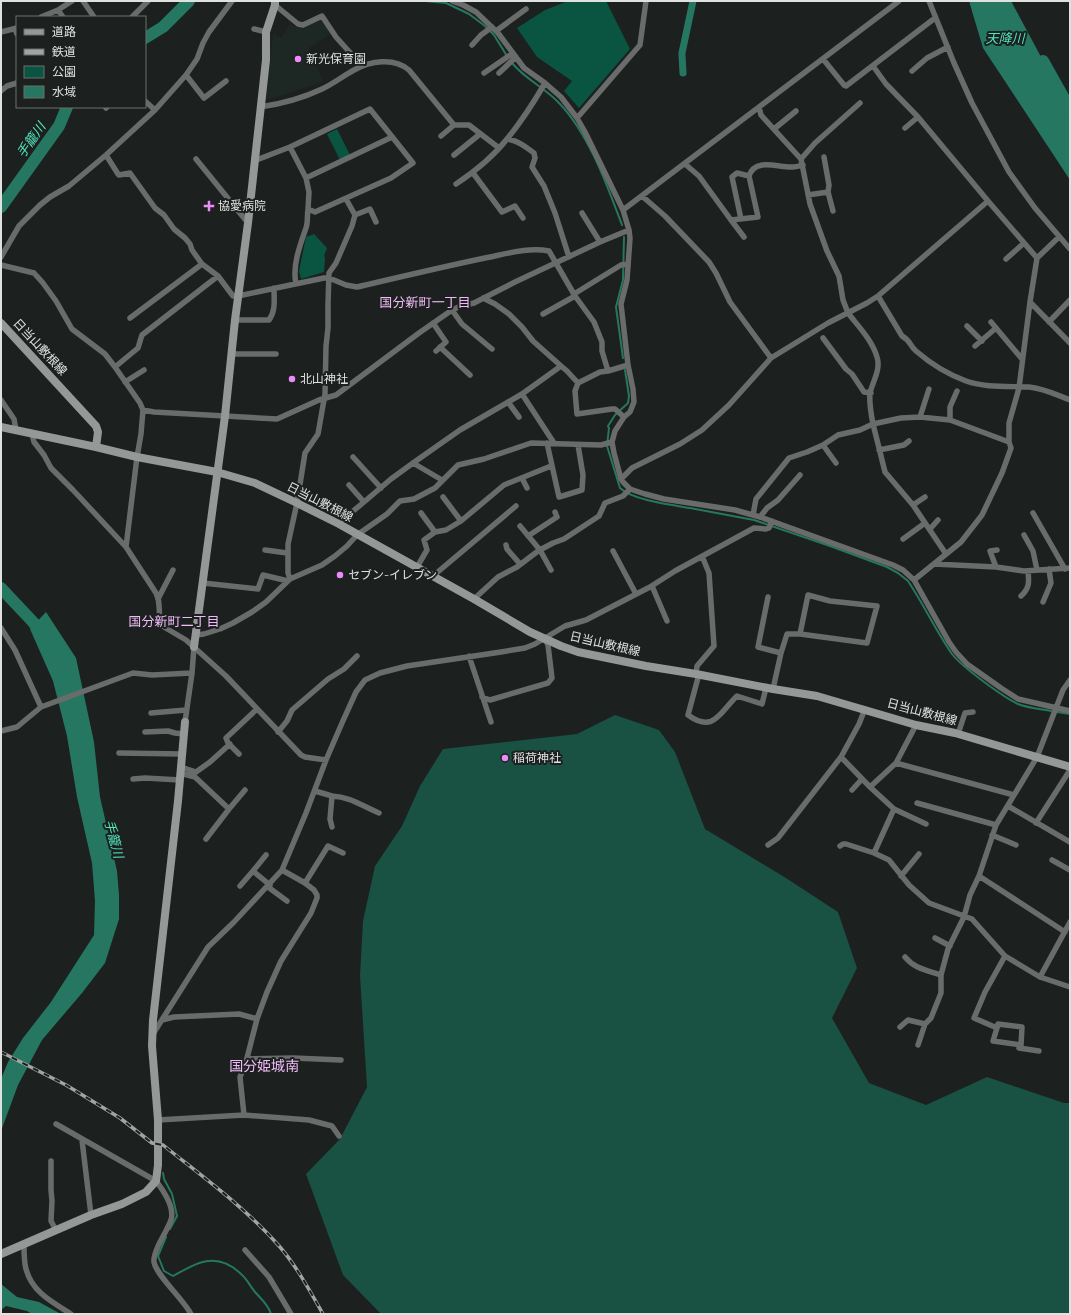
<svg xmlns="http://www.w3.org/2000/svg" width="1071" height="1315" viewBox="0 0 1071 1315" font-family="Raleway,'Noto Sans JP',sans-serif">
	<rect width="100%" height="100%" fill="#1c201f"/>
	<path fill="#1d2824" d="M320,18L332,33L309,48L323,82L266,100L273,34L281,38L290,24L299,28Z"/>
	<path fill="#0a5442" d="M568,1H606L630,49L579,108L564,91L572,81L537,57L517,28L545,10Z
		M337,129L350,155L340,160L327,134Z
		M314,234L327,248L324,256L325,258L324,272L301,279L299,271L306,237Z"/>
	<path fill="#195142" d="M615,715L659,730L675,752L705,829L786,878L838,912L857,968L832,1018L869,1083L926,1105L987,1077L1064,1103H1070V1314H381L343,1275L306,1174L340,1139L367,1087L360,976L363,921L375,866L402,826L420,786L443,749L577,734Z"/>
	<path fill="#267761" d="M969,1H1011L1070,111V180L983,48Z
		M46,612L76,658L94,742L100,797L117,871L119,895V919L105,963L82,993L42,1040L18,1085L1,1131V1079L8,1062L23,1038L51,1002L94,935L95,901L92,863L77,797L67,736L53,681L30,629Z
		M1,1284L17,1297L39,1302L61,1314H32L27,1311L6,1306L1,1310Z"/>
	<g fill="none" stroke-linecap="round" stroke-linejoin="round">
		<path stroke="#267761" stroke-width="2" d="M425,1L446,3L469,14L485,26L494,35L507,56
			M512,63C525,79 545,88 559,103C589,134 607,185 622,225
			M623,358L616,307L623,280L624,237
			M625,370L629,396L628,403L615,415L608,426L609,428L607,446L620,488C632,500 672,505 690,508C711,512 733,516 754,520L830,546L887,567L898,573L908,581C924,605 936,631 952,654C962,667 1003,697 1018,704C1028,708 1040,709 1051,711
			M1057,712L1070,714
			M163,1173L164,1179L172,1194L177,1216L170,1229
			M166,1237L158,1256L164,1271L173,1276C198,1262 217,1251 241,1274C247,1279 250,1286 255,1292C261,1299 268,1304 271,1314"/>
		<path stroke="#267761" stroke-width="7" d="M682,53L693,1
			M682,55L683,73"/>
		<path stroke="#267761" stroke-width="12" d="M145,38L163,27L189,1
			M1043,61L1070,109
			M1,207L59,126L67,107
			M1,588L33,622L44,636"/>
		<path stroke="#696c6b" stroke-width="5.5" d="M83,1L94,17
			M452,1L463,5L476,12L498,33L524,68L545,83L561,97L577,118L585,132L623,210L629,230L630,238L627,280L621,304L628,365L633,389L634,402L630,412L624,417L615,431L612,442L614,453L621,479L623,482L630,489L645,494L664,499L735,510L760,517L893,565L903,570L914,580L949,642L956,652L967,664L1001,688L1018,699L1070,711
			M929,1L954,63L972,103L1009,172L1035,208L1070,249
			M275,5L298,24L303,25L322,16L336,37L362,66
			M58,10L63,17
			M41,17L58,10L72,1
			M132,17L148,1
			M15,29L17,34
			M254,29L266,32
			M496,31L526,9
			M1,32L17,28
			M472,45L481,35L492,27
			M823,59L844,85L846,86L935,18
			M873,66L886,84L918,117L988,201
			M912,71L927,58L948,47
			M484,73L513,53
			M499,73L516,57
			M186,75L204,98L226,81
			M1,91L7,86L17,83
			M145,101L155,110
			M260,107C281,104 303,98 322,89C333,84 343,76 354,70C370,61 394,57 409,70L454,125H469L499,148
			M759,107L761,115L801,159L810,204L827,251L839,276L843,300L848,313C858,326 872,340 877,357C881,369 873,381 870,393C869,404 871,414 873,424L901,418L920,417L950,420L1009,442
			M106,108L107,107
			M577,118L640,45L646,1
			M905,128L918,117
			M774,129L796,111
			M441,136L454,125
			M507,139C517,140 526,147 534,153L535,158L532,167L544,186L555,213L569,257
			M106,155L118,174L119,175L130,173L155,208L164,215L174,229L185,238L190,244L192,250L202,264L218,276L233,296H238L324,278H329L346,285L357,287C400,277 442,267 485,258C506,254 528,247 549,251L575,296L594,322L602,342V351L608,371
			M454,155L480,134
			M824,157L829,185L828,192
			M196,159L248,223
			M801,159L815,143L860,103
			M254,161L290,147L370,109L413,163L391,178L315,212L308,209L309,192L306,178L290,147
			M685,164L699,176L731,220
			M473,173L502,212L515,206L523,218
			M306,178L392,137
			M456,184C474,172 493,157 507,139C521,122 534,102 545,83
			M808,195L828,192L833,211
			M642,196L665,216L709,262L716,273L730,302L771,358
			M623,210L899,1
			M582,213L600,242
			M355,215L370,209L376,222
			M741,219L732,177L737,173L749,176
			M744,237L731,220L758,217L749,176C755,157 779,168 793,167C796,167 799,166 803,165
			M1,257L19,226L40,205L50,197L69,186L106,155L155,110L186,75L197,59L203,43L209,32L232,1
			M1006,259L1024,243
			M1,265L34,273L43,283L56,301L72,329L105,354L115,367L140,403L143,410L154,412L277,419L319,400L336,395L419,333L452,310L461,306L474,303L515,282L600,242L629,230
			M296,284C292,266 300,245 306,228C308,223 307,215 308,209
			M574,294L621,265L628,264
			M878,296L902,336C911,341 909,345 916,351C931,364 947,374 966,381C986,388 1008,386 1029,387C1043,388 1057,395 1070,400
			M483,298L495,304L509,314L522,327L533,341L561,366
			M1030,302L1070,343
			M452,310L462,324L492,349
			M543,314L575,296
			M130,318L202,264
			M235,320H269C276,311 274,299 274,288
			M991,322L1022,359
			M1049,322L1070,300
			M433,323L446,342L436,351
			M967,326L982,341
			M823,338L846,369L852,374L864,392L871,393
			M975,346L996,328
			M440,347L470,375
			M231,353L236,354H276
			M115,367L138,348L141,338L142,335L218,276
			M125,382L144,370
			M522,394L554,443
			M1,400L14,419L16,430
			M508,402L519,417
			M143,410L141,434L137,457L126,547L156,593C158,597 159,601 159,606C160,614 158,621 164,627L186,640L226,676L301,755L305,757L326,760
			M624,417L615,409H612L577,414L575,391L578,383L600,372L608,371L628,365
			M920,417L929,389
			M950,420V407L957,391
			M32,434L34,442L44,455L51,468L73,490L126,547
			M547,443L559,497L582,490L583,475L578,445
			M879,450L904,445L909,441
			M353,457L381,488
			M413,463L442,480
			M836,463L823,445L838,435L860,430L873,424L885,472L913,505L946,554
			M522,478L527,488
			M621,479L632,468L680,444L702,430L729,405L771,358L828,323L867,303L878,296L988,201L1037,258
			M349,485L364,502
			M443,497L461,521
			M913,505L925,497
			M421,513L435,532
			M1033,513L1065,569
			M753,515L756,499L789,458L807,452L823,445
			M760,517L767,508L778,500L800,475
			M339,524L346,517L364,502L391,479L413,463L460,430L522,394L561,366L567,371L578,383
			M520,526L540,550L551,570
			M930,529L938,520
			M1024,535L1033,551L1037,570
			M528,536L557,517L555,512
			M903,539L925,523
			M506,545L507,549L520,564
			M265,550L287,553
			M613,551L636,594
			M934,564L996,567L1024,571L1070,568
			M417,567L427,550L424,540L435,532L446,530L461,521L504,485L551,466
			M996,567L990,551L997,550
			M433,576L516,506
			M290,579L288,573V544L297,503L305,453L318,434L325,394L326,346L328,328V304L329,273L336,263L352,226L355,215L346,199
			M914,580L961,542L982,515L1002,473L1011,448L1009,442V423L1019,388L1030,302L1037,258L1059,237
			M203,583L258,589L263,575L288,581
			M652,586L667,621
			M1021,596C1030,588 1029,581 1028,571
			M768,597L758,647L781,653
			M158,599L173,570
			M474,599L498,577L517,567L538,551L553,543L564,539L599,516L605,503L623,496L630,489
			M1043,602L1051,583L1049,569
			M1,628L15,650L41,707
			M196,635L204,634L220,629L233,623L252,612L266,602L290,579L322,565L335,556L347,546L357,535L387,514L400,501L414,499L435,488L458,465L484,459L531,443L601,445L612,442
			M469,656L491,722
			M696,674L697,666L714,646L709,573L702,556
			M699,674L688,715C714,734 720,712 737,696L762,704L766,688
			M773,689L781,653L787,634H800L867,643L877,606L830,601L808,595L800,634
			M482,697L490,700L548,683L552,678L548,645L545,639
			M151,713L186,710
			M185,722L192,673L194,647
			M1,731L17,727L41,707L133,673L152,675L192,673
			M145,732L168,731L175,733L184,734
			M278,732L287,721L292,710L328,679L344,669L357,656
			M958,734L965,713L973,712
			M119,753L182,754
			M239,754L228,743L226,738L257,709
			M841,757L870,787L894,809L874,853L889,860L909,885L929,903L972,919L1005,956L1040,977L1070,987
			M896,763L1014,795
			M181,767L196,772L210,762L230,744
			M180,773L195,777L229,809L245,790
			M133,779L145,778L180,780
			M870,787L896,763L916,725
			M852,790L862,779
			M315,791L332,796L330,819L332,827
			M332,796C351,797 362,806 379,813
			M917,803L996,825
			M1008,806L1070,842
			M894,809L926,824
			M1036,823L1070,770
			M992,835L1016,845
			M206,839L229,809
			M768,845L778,838L841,757L859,724L865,709
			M840,846L843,844H846L874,853
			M1052,860L1070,870
			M253,871L266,855
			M901,876L919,854
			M979,876L1065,932
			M305,883L328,846L343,853
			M240,886L253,871L270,885
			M268,887L287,901
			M935,938L950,946
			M905,957C915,969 926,970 941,975
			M1040,977L1070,922
			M162,1020L174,1017L239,1014L257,1019
			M900,1027L908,1020L925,1024L931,1018L941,993V975L948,949L964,917L970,895L979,876L996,825L1037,757L1063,690L1070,680
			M997,1028L998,1024L1022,1027L1021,1045L993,1041L997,1028L974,1018L985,992L1005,956
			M153,1034L208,947L234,922L282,870L306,813L326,760L342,723L356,692L365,680L380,673L407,666L501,652L525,648L535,644L565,626L586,620L650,587L675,571L754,528L766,529L769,528L772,521
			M918,1045L925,1024
			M1021,1045L1019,1048L1039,1051
			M247,1059L293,1058L341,1060
			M244,1115L309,1120L332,1126L339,1136
			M158,1120L244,1115L240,1077L246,1062L257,1019L267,992L281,961L311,913L317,898V895L314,890L305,883L282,870
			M56,1124L156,1181C163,1190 175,1207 171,1220C168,1228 163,1236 159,1244C157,1249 153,1257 154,1262C156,1275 183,1299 191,1314
			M82,1140L91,1215
			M51,1161V1190L52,1201L51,1221L56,1230
			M24,1244C24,1252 24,1262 26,1269C32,1292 52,1302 71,1314
			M245,1250L269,1277L291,1314"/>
		<path stroke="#949896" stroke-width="8" d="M1,323L96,426L98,432L96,447
			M1,427L96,447L137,457L217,472L255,483L297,503L339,524L474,599L530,632L561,646L578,652L646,666L696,674L773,689L817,696L916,725L955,733L1070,767
			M194,647L225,416L235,320L248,223L266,60V32L275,5V1
			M1,1254L91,1215L122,1204L146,1192L156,1181L158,1165V1120L152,1046L153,1020L178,801L185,722"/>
		<defs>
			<path id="rail" d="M1,1052L66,1085L120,1118L152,1143L163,1145C203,1177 246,1208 280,1247C297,1267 310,1291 323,1314"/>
		</defs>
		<use href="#rail" stroke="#a1a4a3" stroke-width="3.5"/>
		<use href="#rail" stroke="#1c201f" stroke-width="2" stroke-dasharray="6" stroke-linecap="butt"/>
	</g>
	<g fill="#ec8cfb" stroke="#1c201f" stroke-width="1.5">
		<circle cx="298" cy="59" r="4"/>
		<path d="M207 200h4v4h4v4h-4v4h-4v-4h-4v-4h4z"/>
		<circle cx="292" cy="379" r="4"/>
		<circle cx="340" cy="575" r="4"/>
		<circle cx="505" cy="758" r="4"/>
	</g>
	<g text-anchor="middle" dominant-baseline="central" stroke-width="4" stroke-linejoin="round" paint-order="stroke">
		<g font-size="12" fill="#dfe2e1" stroke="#1c201f" text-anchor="start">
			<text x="306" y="59">新光保育園</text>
			<text x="218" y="206">協愛病院</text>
			<text x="300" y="379">北山神社</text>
			<text x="348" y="575">セブン-イレブン</text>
			<text x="513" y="758">稲荷神社</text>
		</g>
		<g font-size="12" fill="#dfe2e1" stroke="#1c201f">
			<text transform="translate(40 347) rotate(47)">日当山敷根線</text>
			<text transform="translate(320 502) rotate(27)">日当山敷根線</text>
			<text transform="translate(605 644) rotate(13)">日当山敷根線</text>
			<text transform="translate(922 712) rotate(15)">日当山敷根線</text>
		</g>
		<g font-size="13" font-style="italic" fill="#52e4bd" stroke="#1c201f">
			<text x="1005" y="38">天降川</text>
			<text transform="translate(31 140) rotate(-55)">手籠川</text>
			<text transform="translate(114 839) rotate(75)">手籠川</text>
		</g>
		<g font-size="13" fill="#f0bbf8" stroke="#1c201f">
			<text x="425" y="302">国分新町一丁目</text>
			<text x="174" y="621">国分新町二丁目</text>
		</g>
		<g font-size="14" fill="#f0bbf8" stroke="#1c201f">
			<text x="264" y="1066">国分姫城南</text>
		</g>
	</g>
	<rect width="1071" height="1315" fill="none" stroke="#dfe2e1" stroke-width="4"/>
	<rect x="16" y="16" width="130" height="92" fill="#1c201f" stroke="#6a6e6d"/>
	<rect x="24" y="29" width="20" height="6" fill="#949896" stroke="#6a6e6d"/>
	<text x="52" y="36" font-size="12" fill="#dfe2e1">道路</text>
	<rect x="24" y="49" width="20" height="6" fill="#a1a4a3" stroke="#6a6e6d"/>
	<text x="52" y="56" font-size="12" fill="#dfe2e1">鉄道</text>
	<rect x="24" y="66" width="20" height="12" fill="#0a5442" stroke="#6a6e6d"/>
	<text x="52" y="76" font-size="12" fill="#dfe2e1">公園</text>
	<rect x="24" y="86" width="20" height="12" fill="#267761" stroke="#6a6e6d"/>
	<text x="52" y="96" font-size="12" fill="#dfe2e1">水域</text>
</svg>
